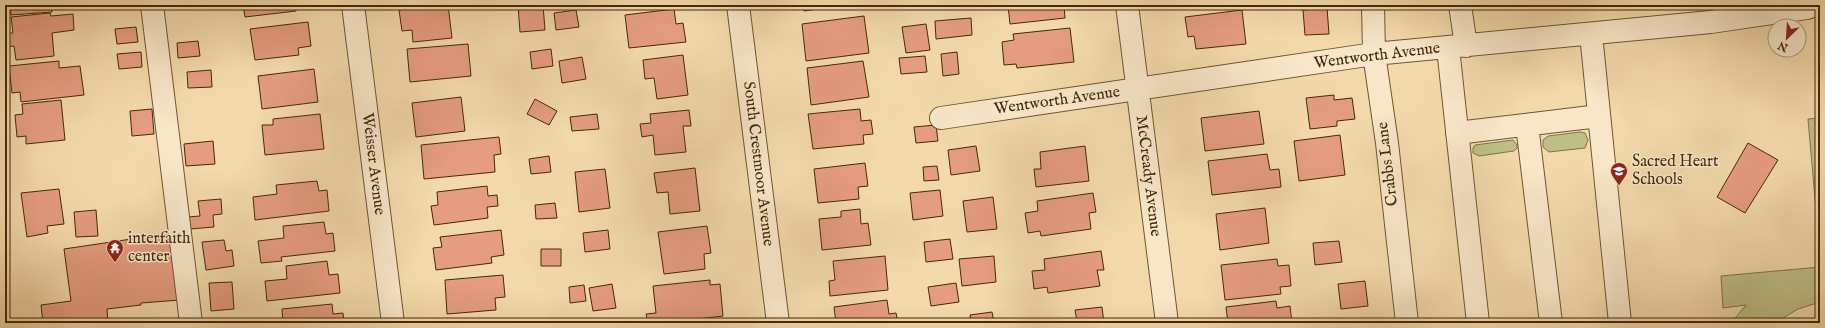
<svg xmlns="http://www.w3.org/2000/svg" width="1825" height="328" viewBox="0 0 1825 328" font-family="'IM FELL English',serif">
	<rect width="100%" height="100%" fill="#f3d9aa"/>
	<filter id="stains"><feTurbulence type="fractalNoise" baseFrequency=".005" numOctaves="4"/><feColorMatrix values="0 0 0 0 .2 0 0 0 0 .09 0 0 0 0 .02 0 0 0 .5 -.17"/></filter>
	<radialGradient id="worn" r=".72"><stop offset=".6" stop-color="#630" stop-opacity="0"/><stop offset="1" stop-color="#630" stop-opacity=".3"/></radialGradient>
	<path fill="#bebe86" stroke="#81744a" d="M1820,118V210H1816L1808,119Z
		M1580,132L1585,133L1588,140L1585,148L1549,152L1543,147V140L1548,136Z
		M1513,140L1517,145V148L1514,151L1479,156L1473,153V148L1475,145Z
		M1820,267V302L1798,309L1775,323H1731L1746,305L1723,308L1721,276Z"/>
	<path fill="#e59c7f" stroke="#44290d" d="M10,5H52V12L11,15Z
		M243,5H296V11L245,17Z
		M408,5H448L452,38L413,42L412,30L402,31L399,10L408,9Z
		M518,5H543L545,30L520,32Z
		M804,5H847L804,11Z
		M1008,5H1064L1065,18L1010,24Z
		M1327,8L1329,34L1305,35L1303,10Z
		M674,9L676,24L683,23L686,42L629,48L625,15Z
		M576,10L579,27L556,30L554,13Z
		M1242,10L1246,44L1196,49L1194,36L1188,37L1185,17Z
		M50,13L51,16L73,14L74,30L52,33L54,56L16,60L14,46L6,47L5,33H13L11,17Z
		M864,16L869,53L806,61L802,24Z
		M971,18L972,35L936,39L935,21Z
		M308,22L311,46L298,48L299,55L255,60L250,29Z
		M926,24L930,50L906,53L902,27Z
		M136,27L138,42L117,44L115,29Z
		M1070,28L1074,62L1017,68L1016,64L1004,65L1002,42L1014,40L1013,34Z
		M198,41L200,56L178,58L177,43Z
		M468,44L471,76L410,82L407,49Z
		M551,49L553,66L532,69L530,52Z
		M141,52L142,67L119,69L117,54Z
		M957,52L959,74L943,76L941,54Z
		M683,55L688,95L657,99L654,78L645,79L643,60Z
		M925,56L927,72L901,74L899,58Z
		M582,57L586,79L562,83L559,61Z
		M59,61V68L80,66L84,95L21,102L20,92L12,93L9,66Z
		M863,61L869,97L811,105L807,68Z
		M314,69L318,102L262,109L258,76Z
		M211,70L212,87L188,88L187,72Z
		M1334,95V100L1352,98L1355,119L1337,121V126L1310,129L1306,98Z
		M461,97L465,131L416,137L412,103Z
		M535,99L557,111L549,125L527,114Z
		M61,100L65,140L26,144V136L17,137L15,115L23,114L22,104Z
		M152,109L154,134L132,136L130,111Z
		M860,109L861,121L871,120L873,134L863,135L864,144L813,149L808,114Z
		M689,110L691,126H683L686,152L655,155L653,135L642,137L640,124L651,123L650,114Z
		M1259,111L1264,144L1205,151L1201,118Z
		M320,114L324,149L265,155L262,125H273V119Z
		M597,114L599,129L572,131L570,117Z
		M936,125L938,141L916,143L914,127Z
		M1340,135L1345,175L1299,181L1294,141Z
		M499,137L501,154L494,155L495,172L424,179L421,145Z
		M213,141L215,164L186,166L184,144Z
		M1748,143L1778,160L1745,213L1717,197Z
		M976,146L980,171L951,175L948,150Z
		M1085,146L1089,181L1036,187L1034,169H1041L1040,152Z
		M1267,154L1270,170L1279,169L1281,187L1212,195L1208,161Z
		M549,156L551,172L531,174L529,159Z
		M865,163L868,186L858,187L859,199L818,203L814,169Z
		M937,166L939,180L924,181L923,167Z
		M695,168L700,211L670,214L668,192L657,193L654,173Z
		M605,169L610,208L579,212L575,172Z
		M317,181L319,191L327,190L329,211L255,220L253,197L277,194L276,185Z
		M487,186L488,196L497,195L498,206L487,207L488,218L434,225L431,206L438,205L437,192Z
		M59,189L64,224L47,226L48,233L27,237L21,193Z
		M940,190L943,216L913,220L910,193Z
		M1093,193L1096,212L1089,213L1091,229L1041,236L1040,231L1028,233L1025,213L1038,211L1037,201Z
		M993,197L997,229L967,232L963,201Z
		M221,199L222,214L213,215L214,227L190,229L188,217L200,216L198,201Z
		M555,203L557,218L536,219L535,205Z
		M1265,208L1269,243L1220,250L1216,214Z
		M860,209L861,224L868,223L871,245L822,250L819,219L841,217V211Z
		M96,210L98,236L76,237L74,212Z
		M324,222L326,234L333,233L335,251L281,257L282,261L261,263L258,241L284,238L283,226Z
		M707,226L711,253L704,254L705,269L664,274L658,232Z
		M501,230L504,255L491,257L492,263L436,270L433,248L442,247L440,237Z
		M608,230L610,249L585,252L583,233Z
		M172,233L180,300L141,303V305L107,309L108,323H43L41,305L71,301L64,249Z
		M950,239L953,259L926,262L924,242Z
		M224,240L226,251L232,250L234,266L206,270L202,242Z
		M1339,241L1342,262L1315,265L1313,243Z
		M541,249H561V266H541Z
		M1101,251L1104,270H1097L1100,286L1048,293L1047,287L1034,289L1032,271L1045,270L1044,259Z
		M885,256L888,290L830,296L829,281L835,280L833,261Z
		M994,256L996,282L962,286L959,259Z
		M1277,259L1278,266L1289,265L1291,286L1280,287L1281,294L1225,300L1221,265Z
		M327,261L329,275L338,274L340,293L267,301L265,281L287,279L286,266Z
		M503,275L505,297L495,298L496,310L447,314L445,280Z
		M710,280V285L720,284L723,316L663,323H648L646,314L656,313L653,286Z
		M1365,281L1368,306L1341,309L1338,284Z
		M232,282L234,309L211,311L209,283Z
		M956,283L959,302L931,306L928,287Z
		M612,284L616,308L593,311L589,288Z
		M584,285L586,301L570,303L569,287Z
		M887,300L889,314L896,313L898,323H836L834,307Z
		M1276,301L1277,308L1290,306L1292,323H1228L1226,307Z
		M332,304L333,314L343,313L344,323H283L282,309Z
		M1102,307L1104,323H1064L1077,321L1075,310Z
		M992,312L994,323H971L970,315Z"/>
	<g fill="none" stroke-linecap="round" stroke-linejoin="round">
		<defs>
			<path id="minor" d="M152,5L191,323
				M353,5L393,323
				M738,5L778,323
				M1127,5L1167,323
				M1373,5L1374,54L1387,143L1407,323
				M1460,5L1466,46
				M1591,34L1620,323
				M1448,48L1478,323
				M941,118L1374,54L1711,22L1807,8L1815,5
				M1527,125L1551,323
				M1457,133L1599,116"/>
		</defs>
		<use href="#minor" stroke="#705534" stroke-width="24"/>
		<use href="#minor" stroke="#f7e6c8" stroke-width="22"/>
	</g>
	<defs>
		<symbol id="school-pin" viewBox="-11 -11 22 30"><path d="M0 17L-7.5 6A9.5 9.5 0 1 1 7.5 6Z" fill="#8f2418" stroke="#f7e6c8"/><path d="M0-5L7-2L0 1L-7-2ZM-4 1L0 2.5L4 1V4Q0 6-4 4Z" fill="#fff"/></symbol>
		<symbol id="temple-pin" viewBox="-11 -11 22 30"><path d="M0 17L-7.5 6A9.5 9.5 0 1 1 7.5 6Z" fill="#8f2418" stroke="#f7e6c8"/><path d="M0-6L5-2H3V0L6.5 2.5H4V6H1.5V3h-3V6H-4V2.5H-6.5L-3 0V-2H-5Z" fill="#fff"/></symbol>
	</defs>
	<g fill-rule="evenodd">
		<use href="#school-pin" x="1609" y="161" width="20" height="27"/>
		<use href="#temple-pin" x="105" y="238" width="20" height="27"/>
	</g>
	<g text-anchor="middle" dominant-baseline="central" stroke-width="3" stroke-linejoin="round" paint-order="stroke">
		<g font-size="16" fill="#44290d" stroke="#f7e6c8">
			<text transform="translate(1377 56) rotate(-7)">Wentworth Avenue</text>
			<text transform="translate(1057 101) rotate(-8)">Wentworth Avenue</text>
			<text transform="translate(373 164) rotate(83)">Weisser Avenue</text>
			<text transform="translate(758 164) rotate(83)">South Crestmoor Avenue</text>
			<text transform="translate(1388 164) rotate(-97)">Crabbs Lane</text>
			<text transform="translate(1148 176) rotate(83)">McCready Avenue</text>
		</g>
		<g font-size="16" fill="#44290d" stroke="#f7e6c8" text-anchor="start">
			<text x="1632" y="162">Sacred Heart<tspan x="1632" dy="18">Schools</tspan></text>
			<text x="128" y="239">interfaith<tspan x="128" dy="18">center</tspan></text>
		</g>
	</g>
	<rect width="1825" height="328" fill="none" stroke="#f3d9aa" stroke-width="20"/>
	<rect x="6" y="6" width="1813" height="316" fill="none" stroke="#44290d" stroke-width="2"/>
	<rect x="10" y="10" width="1805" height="308" fill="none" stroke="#44290d"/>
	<g transform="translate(1787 38) rotate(205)"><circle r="19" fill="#f7e6c8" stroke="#af9a7d"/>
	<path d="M0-3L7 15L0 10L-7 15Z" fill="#8f2418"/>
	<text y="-6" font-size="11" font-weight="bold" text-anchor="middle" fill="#44290d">N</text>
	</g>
	<rect width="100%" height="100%" filter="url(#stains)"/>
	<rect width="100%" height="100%" fill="url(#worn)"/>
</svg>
